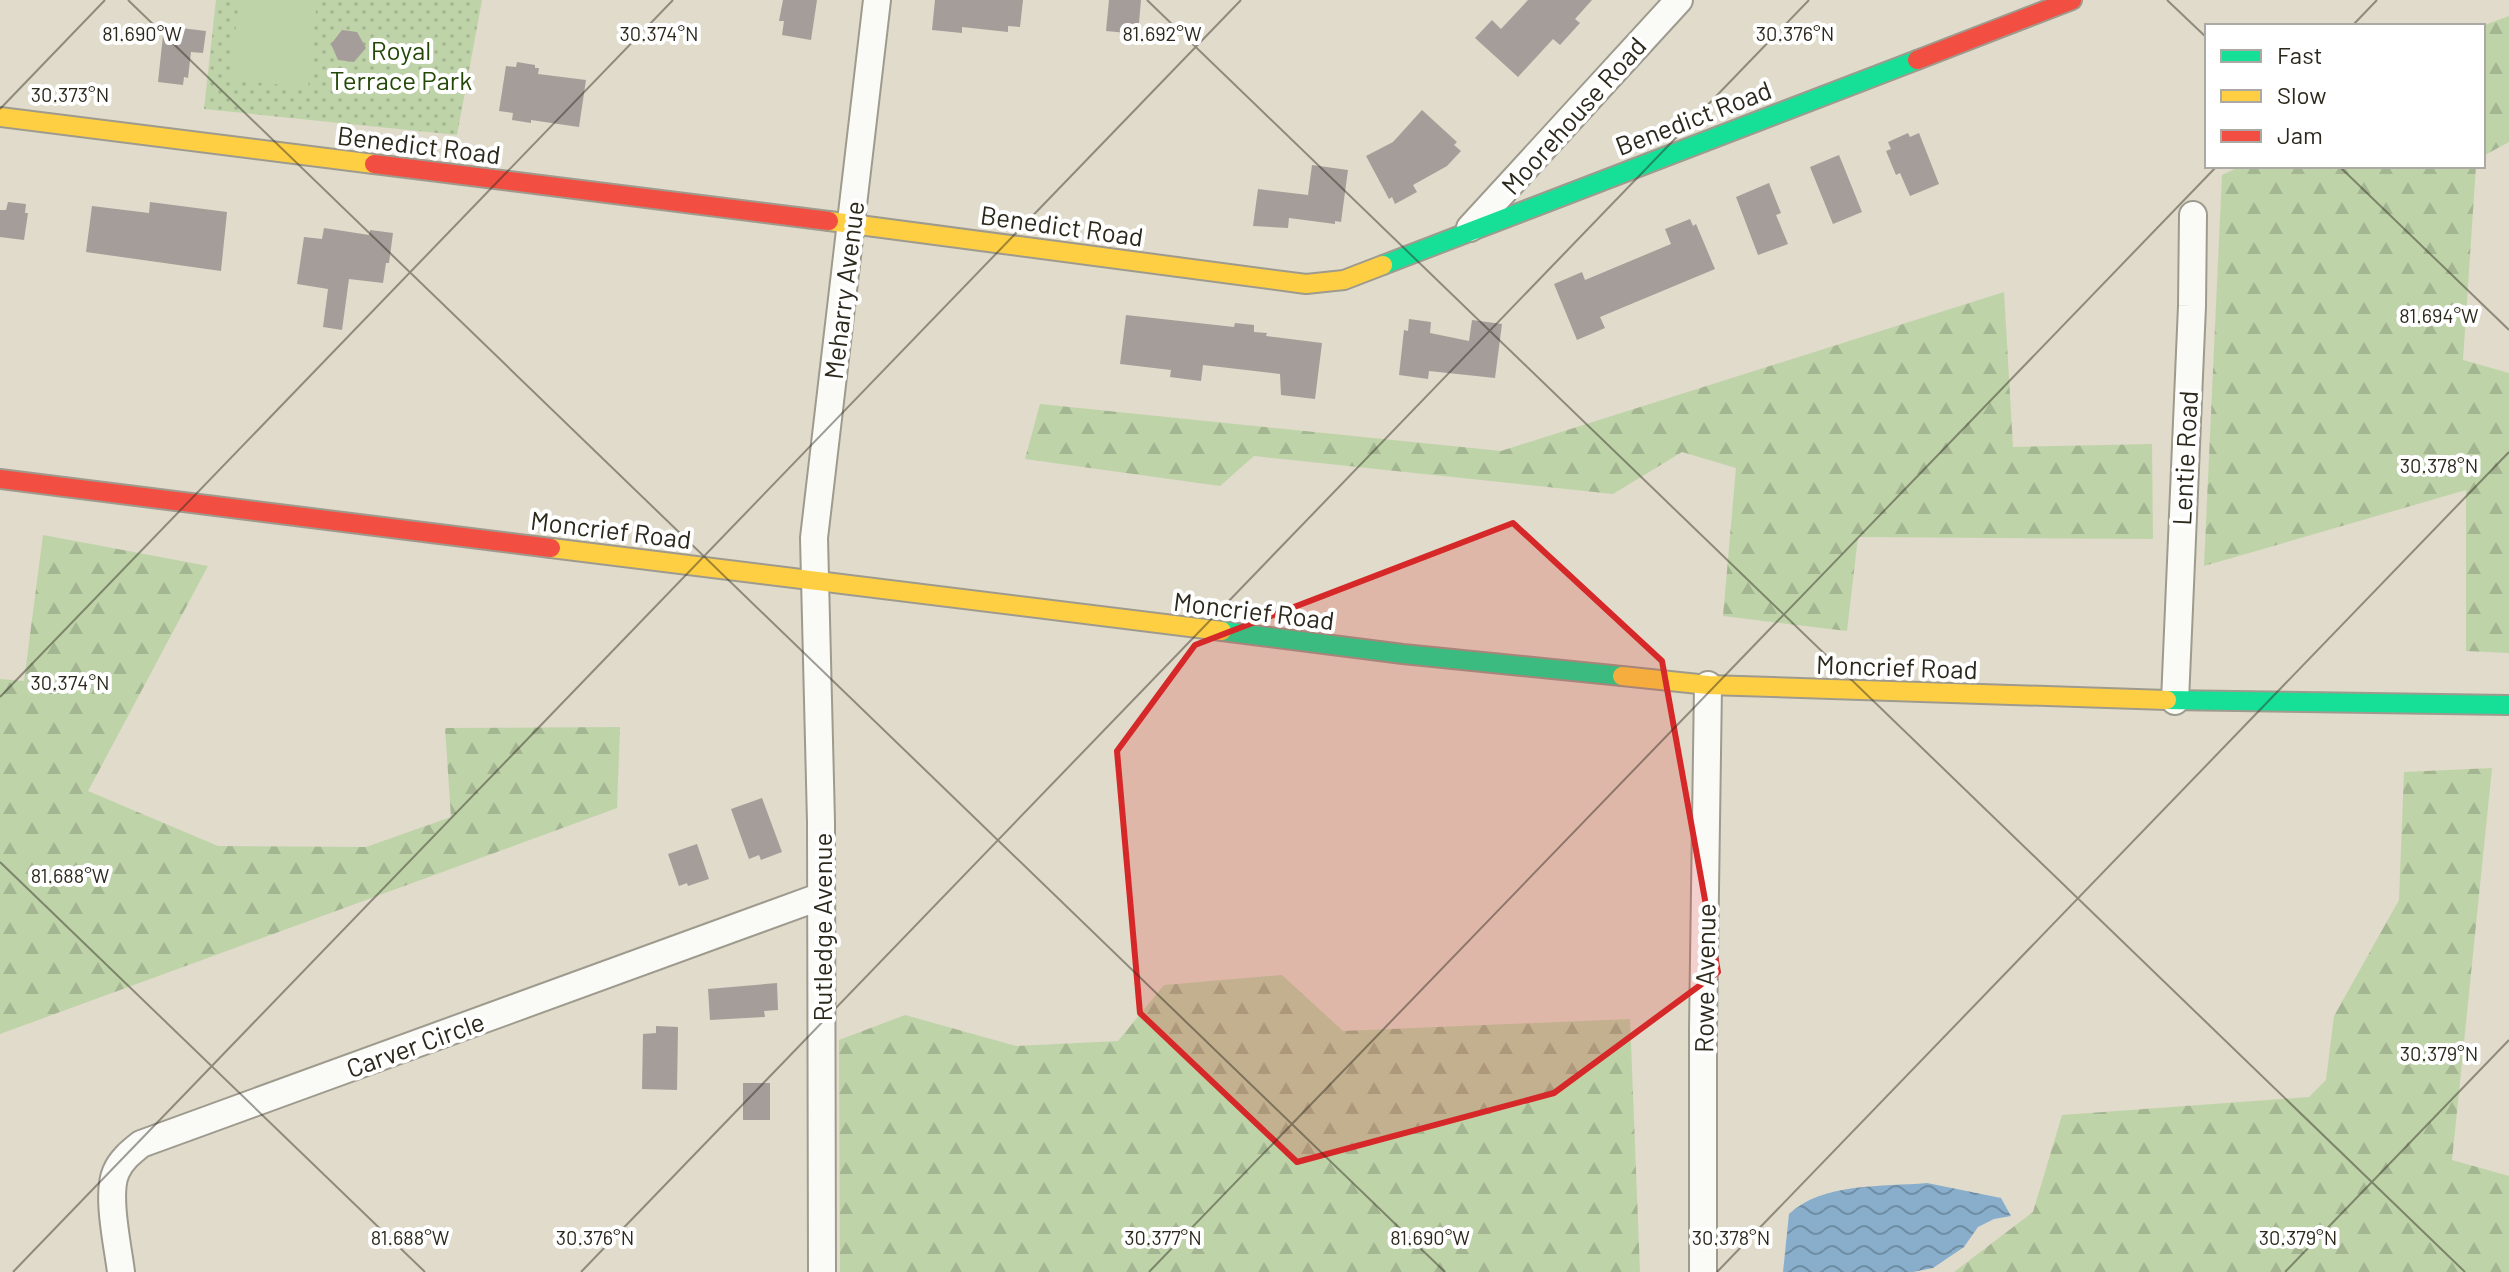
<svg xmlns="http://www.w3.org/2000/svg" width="2509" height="1272" viewBox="0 0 2509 1272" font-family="Barlow,sans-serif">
	<defs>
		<pattern id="grass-dots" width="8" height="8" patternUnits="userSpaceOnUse" patternTransform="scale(2)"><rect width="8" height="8" fill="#bfd3a9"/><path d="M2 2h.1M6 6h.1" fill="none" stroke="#a4b591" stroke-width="1.8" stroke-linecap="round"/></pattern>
		<pattern id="forest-firs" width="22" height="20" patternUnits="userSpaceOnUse" patternTransform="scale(2)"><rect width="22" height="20" fill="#bfd3a9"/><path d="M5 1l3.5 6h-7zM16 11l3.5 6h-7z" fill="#a4b591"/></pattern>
		<pattern id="water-waves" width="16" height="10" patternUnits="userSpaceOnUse" patternTransform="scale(2)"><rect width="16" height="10" fill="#88aecc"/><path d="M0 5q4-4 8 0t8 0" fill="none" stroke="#6f8ea5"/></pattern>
	</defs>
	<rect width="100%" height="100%" fill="#e0dbca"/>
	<path fill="url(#grass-dots)" d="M216,0H482L457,135L204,109Z"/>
	<path fill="url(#forest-firs)" d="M2509,16V142L2483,156L2482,26Z
		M2241,166H2476L2463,360L2509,373V653L2466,651V490L2204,566L2222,175Z
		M2004,292L2013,447L2152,444L2153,539L1858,537L1847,631L1723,616L1736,468L1682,452L1613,494L1254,456L1220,486L1025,459L1040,404L1501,451Z
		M43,535L208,566L88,791L218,846L366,847L451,817L445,728L620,727L617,808L0,1034V679L24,681Z
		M2492,768L2452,1160L2509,1176V1272H1954L2033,1212L2062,1115L2309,1097L2326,1080L2334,1016L2399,900L2404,772Z
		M1282,975L1343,1031L1630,1019L1640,1272H840L839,1040L905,1015L1016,1046L1118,1041L1164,985Z"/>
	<path fill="#bfd3a9" d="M239,0H317L308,88L230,79Z"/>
	<path fill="url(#water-waves)" d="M1927,1183L2001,1198L2011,1216L1994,1219L1978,1227L1964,1247L1933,1268L1913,1272H1783L1789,1214C1823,1182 1883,1187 1927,1183Z"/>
	<path fill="#a59d99" d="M783,0H817L811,40L782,35L784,21H779Z
		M935,0H1023L1020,27L1008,26V32L962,27V33L932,30Z
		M1109,0H1141L1138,34L1106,31Z
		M1528,0H1592L1575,19L1580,23L1560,45L1553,39L1518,77L1475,38L1492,20L1501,29Z
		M164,26L206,31L203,53L191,52L188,78L184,77L183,85L158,82Z
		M342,30L357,32L366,48L354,62L338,60L331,44Z
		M517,62L535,65V68H539L538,74L586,80L579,127L531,120V123L512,120L513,113L499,111L506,66L516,67Z
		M1422,110L1457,142L1454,145L1461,151L1447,166L1413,185L1417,192L1395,204L1392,197L1389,199L1366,156L1393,142Z
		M1908,133L1910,137L1919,133L1939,184L1910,196L1900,173L1896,175L1886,151L1891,149L1888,142Z
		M1839,155L1862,212L1833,224L1810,167Z
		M1312,165L1348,170L1341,222L1335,221V224L1289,218L1288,228L1253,226L1258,189L1308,195Z
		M1769,183L1781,213L1776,215L1788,244L1758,255L1736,197Z
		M8,202L26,204L25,213H28L24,240L0,237V210H6Z
		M150,202L227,212L221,271L86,252L92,206L149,213Z
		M1690,219L1693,226L1696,224L1715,269L1600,317L1605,328L1577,340L1554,284L1582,272L1585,280L1671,244L1665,229Z
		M324,228L369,235L370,230L393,233L389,263H386L383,283L349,279L342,330L323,327L328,289L297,284L304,237L322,239Z
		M1126,315L1234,327L1235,323L1254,325V332L1267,333L1266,336L1322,343L1315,399L1281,395L1280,374L1203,365L1201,381L1170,377L1171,370L1120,364Z
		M1409,319L1431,322L1430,333L1469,341L1472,320L1502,324L1495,378L1429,371L1428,379L1399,375L1404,330L1408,331Z
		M762,798L782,852L761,860L759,855L749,859L731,809Z
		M697,844L709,879L688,886L687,883L679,886L668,854Z
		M777,983L778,1010L764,1011L765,1017L710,1020L708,989Z
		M656,1026L678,1027L677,1090L642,1089L643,1034L656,1033Z
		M743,1083H770V1120H743Z"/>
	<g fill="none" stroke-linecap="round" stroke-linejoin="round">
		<defs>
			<path id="street" d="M1470,228L1679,0
				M2175,701L2192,306L2193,215
				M121,1272C118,1247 106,1194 116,1172C121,1160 131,1152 141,1144L819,897
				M822,1272L821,822L814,538L877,0
				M1703,1272V1029L1708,685"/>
			<path id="fast" d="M1383,265L1917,60
				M1222,631L1403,654L1622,676
				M2167,700L2509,705"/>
			<path id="slow" d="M0,117L374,164
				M829,221L1306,284L1344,280L1383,265
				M551,548L1222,631
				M1622,676L1708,685L2167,700"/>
			<path id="jam" d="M1917,60L2072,0
				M374,164L829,221
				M0,479L551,548"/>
		</defs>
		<use href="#street" stroke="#9e9b8e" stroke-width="30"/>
		<use href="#fast" stroke="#9e9b8e" stroke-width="22"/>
		<use href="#slow" stroke="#9e9b8e" stroke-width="22"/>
		<use href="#jam" stroke="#9e9b8e" stroke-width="22"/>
		<use href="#street" stroke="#fafaf7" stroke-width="26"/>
		<use href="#fast" stroke="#16e098" stroke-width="18"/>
		<use href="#slow" stroke="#ffcf43" stroke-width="18"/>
		<use href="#jam" stroke="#f24e42" stroke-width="18"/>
	</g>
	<path fill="#d62828" fill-opacity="0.2" stroke="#d62828" stroke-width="6" stroke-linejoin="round" d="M1513,523L1662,661L1718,972L1554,1093L1297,1162L1140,1013L1117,751L1195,645Z"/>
	<path fill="none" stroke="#2c281c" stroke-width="2" stroke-opacity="0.45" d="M128,0L1445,1272M1147,0L2465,1272M2167,0L2207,38M2352,26L2377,0M0,109L105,0M2339,166L2509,330M0,697L673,0M0,862L425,1272M13,1272L1241,0M581,1272L1809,0M1149,1272L2217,166M1717,1272L2509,452M2285,1272L2509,1040"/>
	<g text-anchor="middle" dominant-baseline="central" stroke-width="8" stroke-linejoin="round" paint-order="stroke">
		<g font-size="26" fill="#244805" stroke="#fff">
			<text x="401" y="49">Royal<tspan x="401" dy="30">Terrace Park</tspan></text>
		</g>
		<g font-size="26" fill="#2c281c" stroke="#fff">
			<text transform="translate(1573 115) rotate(-48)">Moorehouse Road</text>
			<text transform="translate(1693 117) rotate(-21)">Benedict Road</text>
			<text transform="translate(419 144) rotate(7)">Benedict Road</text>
			<text transform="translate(1062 225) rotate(8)">Benedict Road</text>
			<text transform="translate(843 290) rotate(-83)">Meharry Avenue</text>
			<text transform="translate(2184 458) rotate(-87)">Lentie Road</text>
			<text transform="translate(611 529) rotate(7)">Moncrief Road</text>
			<text transform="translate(1254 610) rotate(7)">Moncrief Road</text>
			<text transform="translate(1897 666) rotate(2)">Moncrief Road</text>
			<text transform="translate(821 927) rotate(-90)">Rutledge Avenue</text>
			<text transform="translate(1704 978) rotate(-89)">Rowe Avenue</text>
			<text transform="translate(415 1044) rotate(-20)">Carver Circle</text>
		</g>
	</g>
	<g font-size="20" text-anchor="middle" fill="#2c281c" stroke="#fff" stroke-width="8" stroke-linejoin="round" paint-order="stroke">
		<text x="142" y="41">81.690°W</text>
		<text x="1162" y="41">81.692°W</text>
		<text x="659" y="41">30.374°N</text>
		<text x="1795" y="41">30.376°N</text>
		<text x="70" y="102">30.373°N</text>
		<text x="2439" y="323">81.694°W</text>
		<text x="2439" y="473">30.378°N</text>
		<text x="70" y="690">30.374°N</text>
		<text x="70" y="883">81.688°W</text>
		<text x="2439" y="1061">30.379°N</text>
		<text x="595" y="1245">30.376°N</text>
		<text x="1163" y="1245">30.377°N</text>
		<text x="1731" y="1245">30.378°N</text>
		<text x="2298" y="1245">30.379°N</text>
		<text x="410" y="1245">81.688°W</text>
		<text x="1430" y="1245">81.690°W</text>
	</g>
	<rect x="2205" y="24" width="280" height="144" fill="#ffffff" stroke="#aba9a4" stroke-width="2"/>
	<rect x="2221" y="50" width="40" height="12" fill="#16e098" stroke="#aba9a4" stroke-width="2"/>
	<text x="2277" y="64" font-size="24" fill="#2c281c">Fast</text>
	<rect x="2221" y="90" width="40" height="12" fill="#ffcf43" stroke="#aba9a4" stroke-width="2"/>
	<text x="2277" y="104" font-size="24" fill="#2c281c">Slow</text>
	<rect x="2221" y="130" width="40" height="12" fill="#f24e42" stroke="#aba9a4" stroke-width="2"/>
	<text x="2277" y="144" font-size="24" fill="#2c281c">Jam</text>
</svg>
